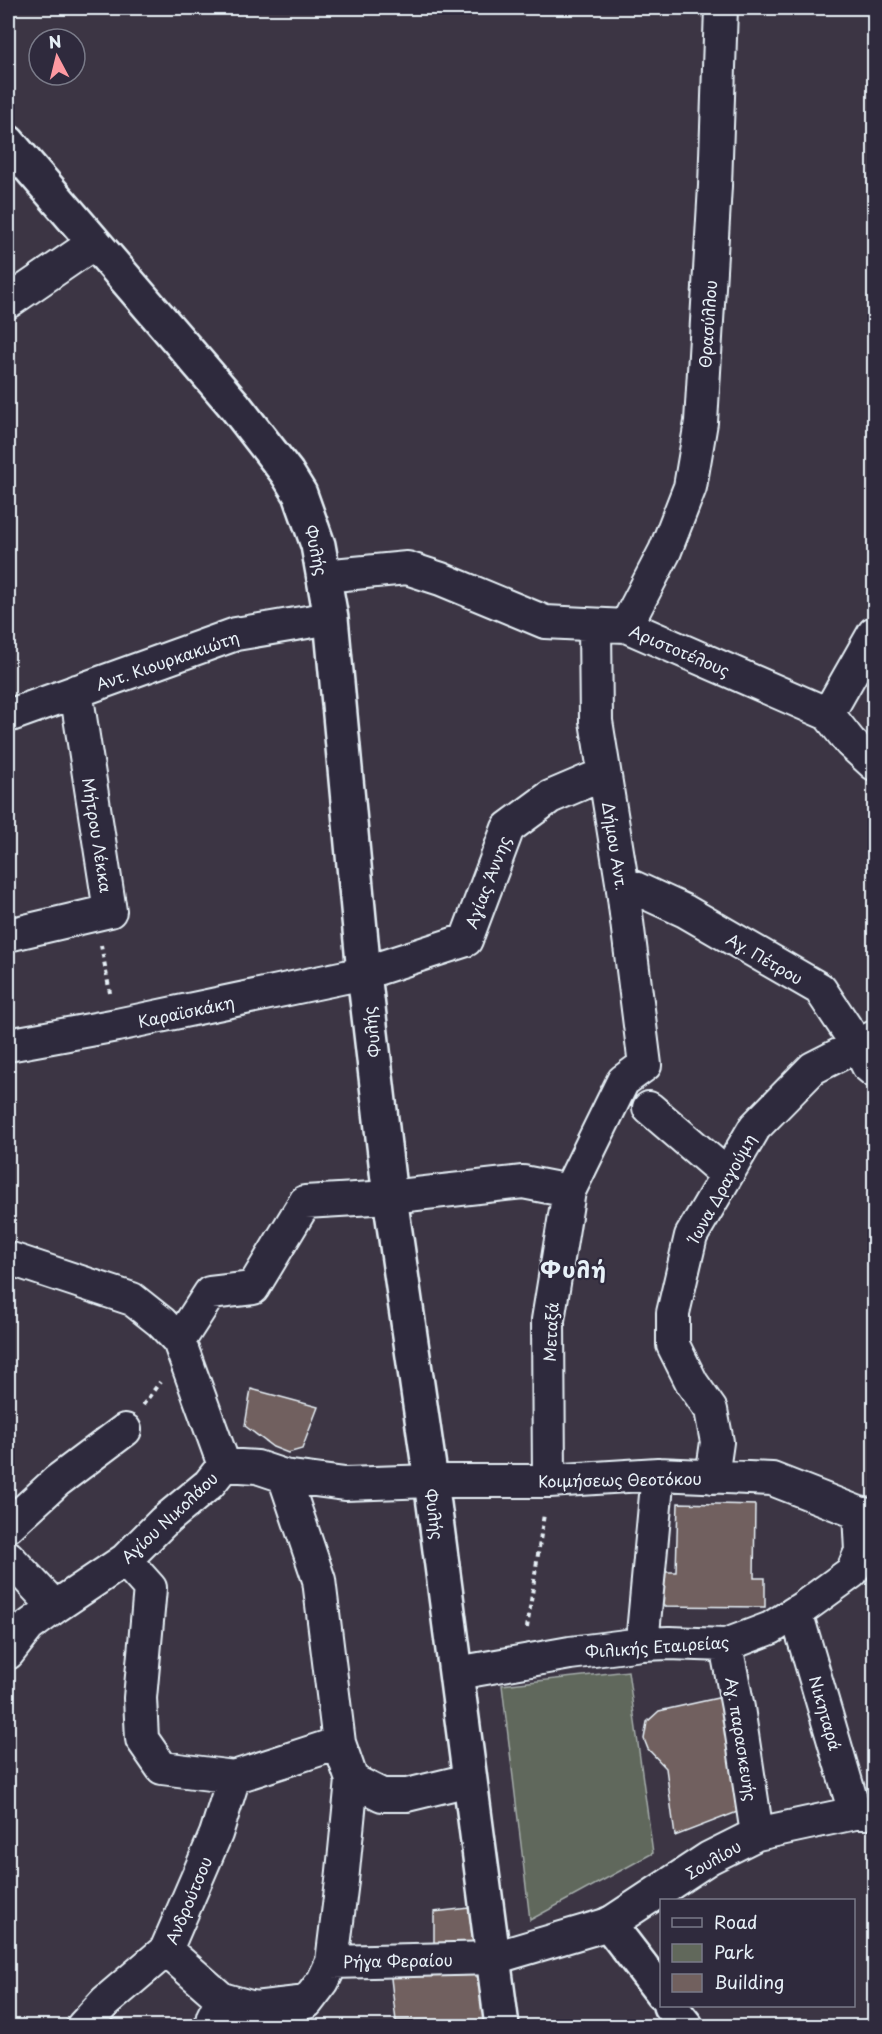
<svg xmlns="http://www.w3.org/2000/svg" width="882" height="2034" viewBox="0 0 882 2034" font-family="'Playpen Sans',sans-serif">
	<rect width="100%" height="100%" fill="#3c3544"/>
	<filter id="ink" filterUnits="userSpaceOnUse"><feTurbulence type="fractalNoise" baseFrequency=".0167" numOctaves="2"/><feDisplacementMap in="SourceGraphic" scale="12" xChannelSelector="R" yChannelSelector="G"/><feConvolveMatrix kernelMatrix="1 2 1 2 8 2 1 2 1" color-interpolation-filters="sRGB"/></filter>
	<g filter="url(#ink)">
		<path fill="#61685b" stroke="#a4acaa" stroke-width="1.5" d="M628,1671L653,1853L530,1920L502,1685Z"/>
		<path fill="#71605e" stroke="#e8f1f8" stroke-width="1.5" d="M251,1389L318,1407L302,1449L288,1453L273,1447L245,1426Z
			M678,1503L755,1505L754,1578H765V1607L656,1606L658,1572H676Z
			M727,1696L745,1809L675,1836L666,1768L648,1749L644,1739L647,1722L659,1711Z
			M469,1908L474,1951L434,1944V1912Z
			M479,1963L485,2021H396L390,1970Z"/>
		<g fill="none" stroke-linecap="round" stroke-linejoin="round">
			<defs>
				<path id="street" d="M8,302L94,243
					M323,576L407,568L441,579L545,622L626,626L828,714L850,742L874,764
					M626,626L665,551L690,487L701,422L715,186L721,8
					M828,714L874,633
					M8,716L236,634L331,618
					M622,882L685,911L820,989L858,1046L868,1066L874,1071
					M8,935L110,911L76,691
					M8,1045L117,1025L364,973L466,940L508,828L550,797L604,774
					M649,1108L726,1174
					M8,1258L132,1299L161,1322L179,1341L224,1465
					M179,1341L210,1293L253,1288L305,1202L390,1197L523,1182L569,1191
					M284,1476L319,1580L339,1743L352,1780L382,1795H407L469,1780
					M712,1477L717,1442L711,1410L692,1383L673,1345V1313L691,1236L755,1127L813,1068L874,1037
					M549,1481L548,1320L569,1191L623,1081L645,1065L622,882L596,721L595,626
					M8,1526L57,1481L125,1430
					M8,1557L55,1607
					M125,1560L150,1588L140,1698L142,1739L162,1768L234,1777L339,1743
					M796,1612L855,1813
					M642,1644L658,1474
					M726,1645L738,1708L757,1834
					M8,1653L29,1626L55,1607L125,1560L163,1522L209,1484L224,1465L257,1467L284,1476L345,1484L431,1481H549L658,1474L772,1479L859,1513L874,1516
					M457,1673L570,1653L642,1644L669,1643L726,1645L771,1628L804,1607L852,1572L861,1551L859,1513
					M166,1950L222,1999L254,2008L307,2002L323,1981L332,1962L494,1958L609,1924L709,1858L757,1834L855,1813H874
					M332,1962L342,1881L352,1780
					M83,2026L105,2002L166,1950L216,1834L234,1777
					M211,2026L213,2017L222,1999"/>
				<path id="secondary" d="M8,142L235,406L287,473L300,494L318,545L331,618L364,973L390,1197L431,1481L502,2026
					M609,1924L662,1993
					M670,2006L686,2026"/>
			</defs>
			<use href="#street" stroke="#e8f1f8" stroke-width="36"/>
			<use href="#secondary" stroke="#e8f1f8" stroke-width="38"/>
			<path stroke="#e8f1f8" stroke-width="4" stroke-dasharray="4.5 4.5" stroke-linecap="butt" d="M101,945L110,993
				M143,1405L160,1382
				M527,1628L544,1514"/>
			<use href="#street" stroke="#2f2a3d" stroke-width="32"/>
			<use href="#secondary" stroke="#2f2a3d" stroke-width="33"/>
		</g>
	</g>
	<g text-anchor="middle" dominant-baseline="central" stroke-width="4.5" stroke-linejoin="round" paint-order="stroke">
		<g font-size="16" fill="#e8f1f8" stroke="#2f2a3d">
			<text transform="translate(707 324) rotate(-86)">Θρασύλλου</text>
			<text transform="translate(317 550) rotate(77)">Φυλής</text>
			<text transform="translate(680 650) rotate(23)">Αριστοτέλους</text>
			<text transform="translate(167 660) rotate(-19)">Αντ. Κιουρκακιώτη</text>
			<text transform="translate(98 835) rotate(81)">Μήτρου Λέκκα</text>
			<text transform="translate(616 846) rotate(81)">Δήμου Αντ.</text>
			<text transform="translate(487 882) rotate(-69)">Αγίας Άννης</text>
			<text transform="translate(765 958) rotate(30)">Αγ. Πέτρου</text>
			<text transform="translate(186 1011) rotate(-12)">Καραϊσκάκη</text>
			<text transform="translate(371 1032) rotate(-97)">Φυλής</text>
			<text transform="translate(721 1188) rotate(-61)">Ίωνα Δραγούμη</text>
			<text transform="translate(550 1332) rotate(-87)">Μεταξά</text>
			<text transform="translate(620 1479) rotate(-1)">Κοιμήσεως Θεοτόκου</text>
			<text transform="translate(435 1514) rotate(82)">Φυλής</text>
			<text transform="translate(169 1517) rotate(-43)">Αγίου Νικολάου</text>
			<text transform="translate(657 1646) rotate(-4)">Φιλικής Εταιρείας</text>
			<text transform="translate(826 1713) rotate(74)">Νικηταρά</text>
			<text transform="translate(742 1739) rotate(81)">Αγ. παρασκευής</text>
			<text transform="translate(713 1859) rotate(-30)">Σουλίου</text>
			<text transform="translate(188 1900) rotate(-67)">Ανδρούτσου</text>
			<text transform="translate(398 1960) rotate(-1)">Ρήγα Φεραίου</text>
		</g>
		<g font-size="22" font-weight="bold" letter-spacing="1.5" fill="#e8f1f8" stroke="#2f2a3d">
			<text x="574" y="1268">Φυλή</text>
		</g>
	</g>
	<rect width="882" height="2034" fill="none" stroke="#2f2a3d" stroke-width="30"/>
	<rect x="15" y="15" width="852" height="2004" fill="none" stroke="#e8f1f8" stroke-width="2" filter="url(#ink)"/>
	<rect x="660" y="1899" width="195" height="108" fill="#2f2a3d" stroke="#797a88" stroke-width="1.5"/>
	<rect x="672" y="1918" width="30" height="9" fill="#2f2a3d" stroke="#797a88" stroke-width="1.5"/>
	<text x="714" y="1929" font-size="18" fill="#e8f1f8">Road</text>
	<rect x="672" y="1944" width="30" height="18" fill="#61685b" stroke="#797a88" stroke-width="1.5"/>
	<text x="714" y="1959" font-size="18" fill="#e8f1f8">Park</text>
	<rect x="672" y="1974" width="30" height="18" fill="#71605e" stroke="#797a88" stroke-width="1.5"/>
	<text x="714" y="1989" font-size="18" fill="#e8f1f8">Building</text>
	<g transform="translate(57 57) rotate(353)"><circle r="28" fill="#2f2a3d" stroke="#797a88" stroke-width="1.5"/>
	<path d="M0-4.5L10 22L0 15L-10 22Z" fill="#ff9aa2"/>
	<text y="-9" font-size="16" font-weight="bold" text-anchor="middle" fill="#e8f1f8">N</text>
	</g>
</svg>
